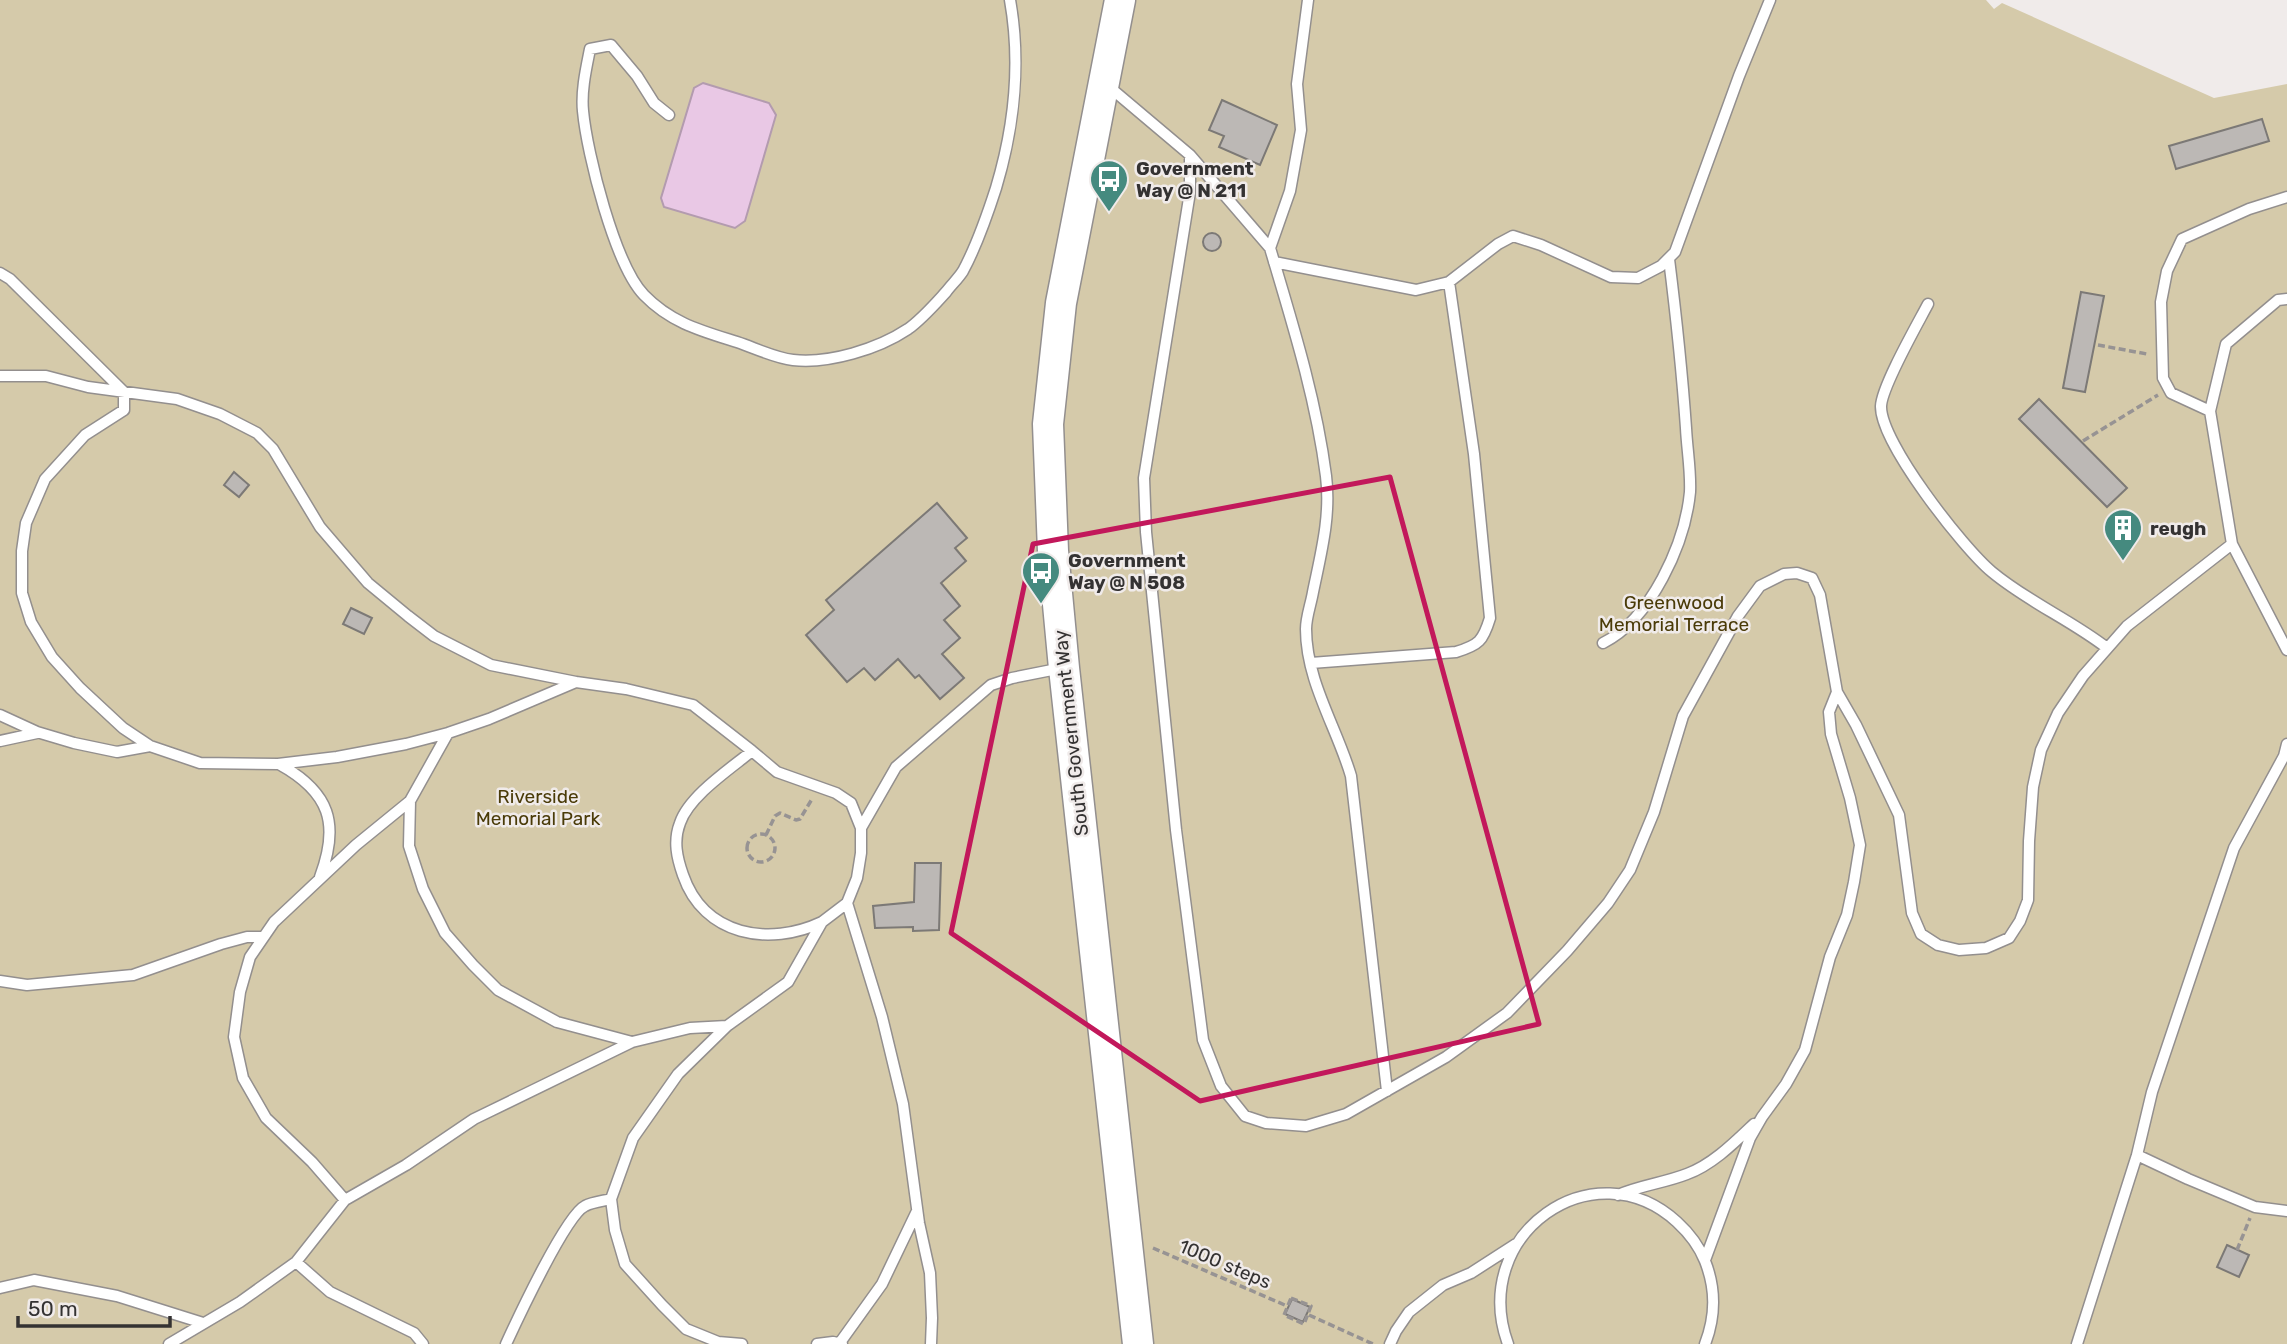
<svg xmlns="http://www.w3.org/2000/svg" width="2287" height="1344" viewBox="0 0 2287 1344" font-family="Rubik,sans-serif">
	<rect width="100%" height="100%" fill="#f0ebea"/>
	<path fill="#d5caaa" d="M0,0H1986L1994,9L2002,3L2214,98L2287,84V1344H0Z"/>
	<path fill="#e9c8e5" stroke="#b39baf" stroke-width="2" d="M703,83L769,103L776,115L745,221L735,228L664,207L661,198L694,88Z"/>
	<path fill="#bcb8b5" stroke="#7c7976" stroke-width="2" d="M1222,100L1277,125L1260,165L1219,147L1224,136L1209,130Z
		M2262,119L2269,141L2176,169L2169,146Z
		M1203 242a9 9 0 1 1 18 0a9 9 0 1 1-18 0Z
		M2081,292L2104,296L2085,392L2063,388Z
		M2039,399L2127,488L2107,507L2019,419Z
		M234,472L249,485L239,497L224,485Z
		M937,503L967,538L955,548L966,561L941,583L960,606L944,620L960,638L942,654L964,678L940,699L919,675L915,678L898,659L875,680L864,668L847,682L806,635L834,610L826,600Z
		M351,608L372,618L364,634L343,624Z
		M915,863H941L939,930L913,931V927L875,928L873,906L914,902Z
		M2227,1245L2249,1255L2239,1277L2217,1267Z
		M1292,1299L1310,1307L1303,1322L1285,1314Z"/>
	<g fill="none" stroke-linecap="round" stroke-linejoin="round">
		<defs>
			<path id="lane" d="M1107,85L1190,155L1270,248L1290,191L1301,130L1297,84L1308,0
				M669,115L654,103L637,76L611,45L590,49C586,69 581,91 583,111C587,154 615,265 644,295C671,323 702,331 737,342C755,348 775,358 793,360C829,364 878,349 908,329C922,319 935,304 946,292C951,285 958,279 963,271C977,245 987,216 996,188C1014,128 1021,62 1010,0
				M1190,155V192L1144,478L1146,532L1176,830L1203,1040L1221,1086L1245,1116L1266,1123L1306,1126L1346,1114L1446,1057L1507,1013L1567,951L1608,903L1630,870L1654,812L1683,716L1738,616L1760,586L1784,574L1797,573L1812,578L1820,595L1837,692L1829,712L1831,734L1850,798L1860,845L1854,882L1847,915L1830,957L1805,1050L1786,1084L1762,1117L1750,1138L1705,1260
				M1270,248C1292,322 1316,398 1326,476C1331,516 1321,553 1313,592C1311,604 1306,617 1306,629C1306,681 1337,728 1351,776L1387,1091
				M1274,262L1416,290L1449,282L1498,244L1513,236L1541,245L1611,277L1638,278L1661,266L1675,252L1739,76L1770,0
				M0,273L10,279L124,392V410L85,435L45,479L26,523L22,551V593L31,622L52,657L80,688L123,728L150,746L200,763L278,764L337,757L406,744L448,733L489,719L576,682L491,665L434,636L408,616L368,583L320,527L273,449L257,433L220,414L177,399L88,387L46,376H0
				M2287,299L2278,300L2226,344L2210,411L2232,544L2287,650
				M1928,304C1917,325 1882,386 1881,406C1880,442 1963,548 1992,572C2028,602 2071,620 2107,648
				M2210,411L2171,393L2163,378L2161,302L2167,271L2182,239L2249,209L2287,197
				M1603,643C1651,619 1685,544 1690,492C1691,471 1687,449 1686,428C1682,371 1676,315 1669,259
				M1311,663L1456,652C1479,645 1483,641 1490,618L1474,454L1449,282
				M576,682L626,689L693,705L752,751
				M1837,692L1856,725L1899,815L1912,913L1921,934L1938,945L1959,950L1986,948L2009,938L2020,921L2028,900L2029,841L2033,787L2041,750L2058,713L2083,676L2127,626L2232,544
				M0,715L37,732L74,743L117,752L150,746
				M0,741L37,733
				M279,764C330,792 340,824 320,877
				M410,801L409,846L423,889L445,933L473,965L498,990L557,1022L632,1042
				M861,828L896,767L991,685L1012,678L1062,668
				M847,903L882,1017L903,1104L919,1223L930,1273L932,1318L931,1344
				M0,981L27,985L133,975L221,944L247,937H263
				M2137,1155L2188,1179L2255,1207L2287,1211
				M1618,1195C1641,1185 1664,1183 1687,1174C1712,1165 1734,1143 1754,1124
				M345,1200L406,1165L474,1119L632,1042L690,1028L727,1026
				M296,1262L330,1292L414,1333L423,1344
				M0,1288L34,1280L117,1296L203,1323
				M169,1344L240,1302L296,1262L345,1200L312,1162L266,1118L243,1078L234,1037L240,992L250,957L274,922L356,845L410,801L448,733
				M506,1344C517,1320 566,1215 585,1206C592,1202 603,1201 611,1199
				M742,1344L718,1342L686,1329L662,1305L625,1264L615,1230L611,1199L633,1138L678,1074L727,1026L788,982L822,922L847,903L857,878L861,853V828L851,803L836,793L777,772L752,751C730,769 689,796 680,823C673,841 677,858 683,875C704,936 769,947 822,922
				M817,1344L833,1342L842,1344
				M839,1344L882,1284L917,1211
				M1390,1344L1396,1331L1409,1312L1443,1285L1471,1273L1516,1244
				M1508,1344C1468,1234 1594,1146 1677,1222C1689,1233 1699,1246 1705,1261C1716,1289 1716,1315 1705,1344
				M2077,1344L2137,1155L2152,1092L2234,848L2284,756L2287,744"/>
			<path id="primary" d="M1120,0L1061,303L1048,424L1053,551L1064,668L1138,1344"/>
		</defs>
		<use href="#lane" stroke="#938f8e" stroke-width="13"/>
		<use href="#primary" stroke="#938f8e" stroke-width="33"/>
		<path stroke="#979393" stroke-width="3.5" stroke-dasharray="7 3.5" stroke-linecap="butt" d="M2098,345L2147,354
			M2083,441L2158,395
			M747 848a14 14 0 1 1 28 0a14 14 0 1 1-28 0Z
			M766,835L775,816L780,813L796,820L800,819L812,799
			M1153,1248L1287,1306
			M2237,1250L2250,1218
			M1291,1298L1311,1306L1304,1324L1284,1315Z
			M1309,1315L1373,1344"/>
		<use href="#lane" stroke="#fff" stroke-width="10"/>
		<use href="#primary" stroke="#fff" stroke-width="30"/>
	</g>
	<path fill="none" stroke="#c2185b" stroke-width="5" stroke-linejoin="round" d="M1390,477L1539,1024L1200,1101L951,933L1033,544Z"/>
	<defs>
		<symbol id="bus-pin" viewBox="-11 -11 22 30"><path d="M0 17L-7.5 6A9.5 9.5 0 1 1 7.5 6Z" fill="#458a7f" stroke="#f0ebea"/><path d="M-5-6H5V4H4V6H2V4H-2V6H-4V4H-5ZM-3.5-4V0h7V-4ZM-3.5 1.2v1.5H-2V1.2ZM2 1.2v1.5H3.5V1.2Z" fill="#fff"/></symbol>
		<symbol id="building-pin" viewBox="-11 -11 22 30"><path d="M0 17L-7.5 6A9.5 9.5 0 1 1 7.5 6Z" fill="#458a7f" stroke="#f0ebea"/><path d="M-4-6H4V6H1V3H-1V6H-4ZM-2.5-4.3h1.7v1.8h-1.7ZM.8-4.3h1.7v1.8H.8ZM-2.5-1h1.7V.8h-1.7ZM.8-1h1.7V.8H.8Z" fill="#fff"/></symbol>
	</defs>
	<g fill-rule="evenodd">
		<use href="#bus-pin" x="1087" y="157" width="44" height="60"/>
		<use href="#building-pin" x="2101" y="506" width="44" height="60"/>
		<use href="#bus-pin" x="1019" y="549" width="44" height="60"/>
	</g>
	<g text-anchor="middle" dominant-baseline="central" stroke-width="5" stroke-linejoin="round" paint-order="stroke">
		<g font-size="19" font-weight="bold" fill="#343232" stroke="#f0ebea" text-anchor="start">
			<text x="1136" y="168">Government<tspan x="1136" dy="22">Way @ N 211</tspan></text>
			<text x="2150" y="528">reugh</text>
			<text x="1068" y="560">Government<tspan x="1068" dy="22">Way @ N 508</tspan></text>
		</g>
		<g font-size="19" fill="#4a3b08" stroke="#f0ebea">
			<text x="1674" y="602">Greenwood<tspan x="1674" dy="22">Memorial Terrace</tspan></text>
			<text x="538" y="796">Riverside<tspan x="538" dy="22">Memorial Park</tspan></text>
		</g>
		<g font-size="19" fill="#343232" stroke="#f0ebea">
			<text transform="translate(1071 733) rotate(-96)">South Government Way</text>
			<text transform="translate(1225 1264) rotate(23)">1000 steps</text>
		</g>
	</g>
	<path d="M18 1316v10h152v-10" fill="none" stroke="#343232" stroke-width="3.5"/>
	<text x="28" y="1316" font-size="21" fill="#343232" stroke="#f0ebea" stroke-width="5" paint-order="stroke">50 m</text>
</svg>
